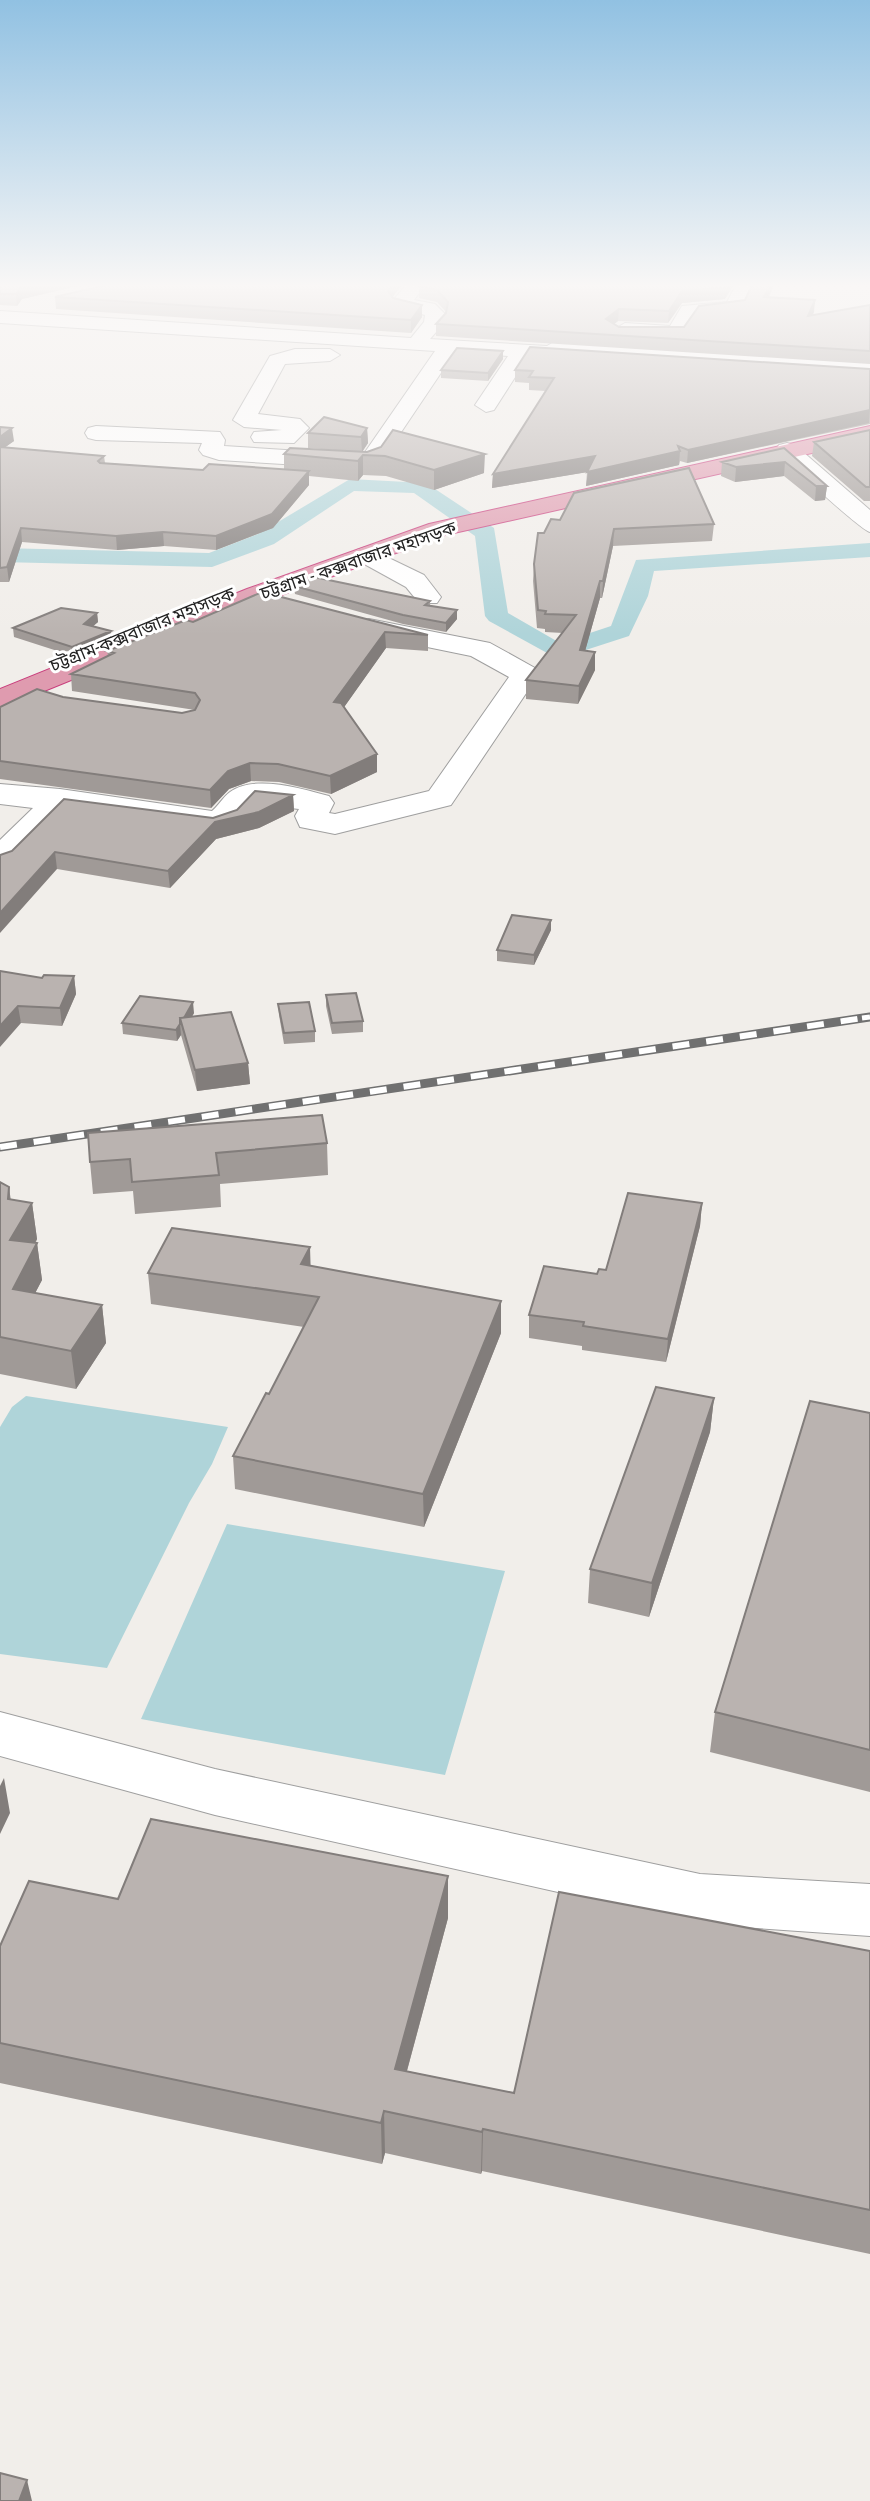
<svg xmlns="http://www.w3.org/2000/svg" width="870" height="2501" viewBox="0 0 870 2501" font-family="'Roboto Condensed','Noto Sans Bengali',sans-serif">
	<rect width="100%" height="100%" fill="#f1eeea"/>
	<path fill="#afd4d9" d="M26,1396L228,1427L212,1464L189,1503L107,1668L0,1654V1427L12,1407Z
		M227,1524L505,1571L445,1775L141,1719Z"/>
	<g fill="none" stroke-linecap="round" stroke-linejoin="round">
		<path fill="#afd4d9" fill-rule="evenodd" d="M350,479L426,483L494,528L508,613L560,643L611,626L636,560L870,543V557L654,571L648,596L629,636L558,659L489,621L485,616L475,536L414,493L354,491L274,544L212,567L0,562V548L209,553L258,534Z"/>
		<defs>
			<path id="minor" d="M406,285H425L414,300L435,304L445,314L444,323L430,339L547,346L557,340L870,359V371L598,355L595,359L588,361L528,357L494,410L486,412L475,405L508,356L455,352L379,465L366,469L219,460L203,455L199,450L202,443L96,440L88,438L85,433L88,428L96,426L220,432L225,440L224,446L363,455L435,351L0,323V311L411,338L424,322L425,315L394,307L391,303Z
				M736,285H754L741,311L696,315L683,336L625,335L615,329L625,323L670,326L682,306L727,302Z
				M295,349H330L340,355L330,361L285,364L258,414L300,419L309,428L294,443L254,442L251,437L254,432L282,430L244,427L233,420L270,356Z
				M787,443L795,445L870,510V532C860,530 794,467 779,455L775,450L779,445Z
				M366,547L424,575L441,597L437,603H419L406,587L357,560L353,555L357,550Z
				M369,619L490,643L535,668L539,674L451,805L335,834L300,827L295,816L299,809L255,804L236,824L214,831L65,812L12,866L0,869V840L33,808L0,804V784L60,789L212,811C219,805 223,797 230,792C254,774 303,789 329,796L334,803L329,813L335,814L429,791L509,677L471,656L359,633L355,627L359,621Z
				M0,1712L215,1769L700,1874L870,1884V1936L700,1924L215,1815L0,1756Z"/>
			<path id="highway" d="M870,426V440L445,535L265,601L0,709V689L247,589L429,524Z"/>
		</defs>
		<use href="#minor" stroke="#9f9f9f" stroke-width="2"/>
		<use href="#highway" stroke="#c93d7c" stroke-width="2"/>
		<use href="#minor" fill="#fff" fill-rule="evenodd"/>
		<use href="#highway" fill="#df9baf" fill-rule="evenodd"/>
		<defs>
			<path id="rail-far1" d="M862,1018L870,1017"/>
			<path id="rail" d="M0,1147L870,1017"/>
		</defs>
		<use href="#rail-far1" stroke="#707070" stroke-width="7"/>
		<use href="#rail" stroke="#707070" stroke-width="9"/>
		<use href="#rail-far1" stroke="#fff" stroke-width="5" stroke-dasharray="14" stroke-linecap="butt"/>
		<use href="#rail" stroke="#fff" stroke-width="6" stroke-dasharray="17" stroke-linecap="butt"/>
	</g>
	<path fill="#a09a97" d="M0,285H82L22,299L17,306L0,305Z
		M752,285H774L769,297L815,300L813,315L870,305V364L436,336V324L446,312L437,302L419,298V286L725,299L682,303L668,323L618,321L614,324L619,327H684L745,300Z
		M55,297H393L422,317L411,333L56,309Z
		M503,351V359L488,381L441,378V370Z
		M870,369V424L687,463L680,461L679,465L586,486L587,472L492,488L493,474L546,391L529,390V383L515,382V370Z
		M0,427L14,441L5,447L104,456L105,463L203,470H284V454L367,452L484,473L434,490L386,476L363,475L358,481L309,476V485L273,528L216,550L164,546L117,550L22,542L9,582H0Z
		M367,428L368,443L362,452L308,448V433Z
		M870,430V501H864L812,456L814,442Z
		M784,448L827,486L825,500L815,501L784,476L735,482L721,476L722,462Z
		M714,524L712,541L613,546L602,598H600L585,651L595,652V670L578,704L526,699V680L563,633L545,632V629L537,628L533,581L534,564L544,533Z
		M294,586L430,601V606L457,610V619L446,632L403,624L295,594Z
		M262,592L428,635V651L386,648L344,707L377,754V772L331,794L279,782L251,781L229,789L211,808L0,779V707L63,697L182,713L195,710L72,691L71,674L108,656L107,651L193,622Z
		M97,613L98,622L93,626L112,640L73,656L14,637L13,628Z
		M293,795L294,811L259,828L216,839L170,888L57,869L0,855L213,818Z
		M551,930L534,965L497,961V950Z
		M0,971L42,978L74,976L76,994L62,1026L21,1023Z
		M326,995L363,1021V1032L332,1034L326,1006Z
		M278,1004L315,1031V1042L284,1044L279,1015Z
		M194,1013L192,1017L248,1063L250,1084L197,1091L181,1035L177,1041L123,1034L122,1023Z
		M327,1143L328,1175L220,1184L221,1207L135,1214L133,1191L93,1194L90,1162Z
		M0,1182L9,1187L10,1199L32,1203L37,1239L36,1242L37,1243L42,1280L35,1293L102,1305L106,1343L76,1389L0,1374Z
		M702,1203L700,1226L666,1362L582,1350V1346L529,1338V1315L597,1274L606,1270Z
		M310,1247V1266L501,1301V1333L424,1527L235,1489L233,1456L269,1394L304,1327L151,1304L148,1273Z
		M714,1398L710,1432L649,1617L588,1603L590,1569Z
		M870,1413V1792L710,1752L715,1712Z
		M448,1876V1918L407,2071L514,2093L870,1951V2254L482,2171L481,2174L385,2153L382,2164L0,2083V1946L118,1899Z"/>
	<path fill="#827d7b" d="M30,285H82L22,299L17,306L16,294L21,287Z
		M393,285H402L388,303V291Z
		M727,285H734L725,299L682,303L668,323L669,311L682,291Z
		M770,285H774L763,309L764,297Z
		M815,300L814,312L807,328L808,316Z
		M422,305V317L411,333V320Z
		M619,309L618,321L605,331L606,319Z
		M503,351V359L488,381V373Z
		M870,410L869,423L687,463L688,450Z
		M12,428L14,441L0,451V437Z
		M367,428L368,443L362,452L361,437Z
		M680,451L679,465L586,486L588,472L492,488L493,474L595,456Z
		M485,454L484,473L434,490V470Z
		M363,455V475L358,481V461Z
		M785,462L784,476L735,482L736,467Z
		M309,471V485L273,528L216,550V536Z
		M816,486H827L825,500L815,501Z
		M21,528L22,542L9,582L7,567Z
		M614,529L613,546L602,598L603,581Z
		M163,532L164,546L117,550L116,536Z
		M600,581V598L580,669V650Z
		M457,610V619L446,632V623Z
		M97,613L98,622L85,633L84,624Z
		M111,631L112,640L73,656L72,647Z
		M385,632L386,648L335,720L334,702Z
		M595,652V670L578,704L579,686Z
		M377,754V772L331,794L330,776Z
		M250,763L251,781L229,789L211,808L210,790L228,771Z
		M293,795L294,811L259,828L216,839L170,888L168,871L215,822Z
		M55,852L57,869L0,933V913Z
		M551,920V930L534,965V955Z
		M74,976L76,994L62,1026L60,1008Z
		M193,1002L194,1013L183,1031L181,1022Z
		M18,1006L21,1023L0,1047V1026Z
		M180,1024L181,1035L177,1041L176,1030Z
		M248,1063L250,1084L197,1091L195,1070Z
		M9,1187L14,1224L32,1203L37,1239L15,1277L10,1240Z
		M702,1203L700,1226L666,1362L668,1339Z
		M37,1243L42,1280L18,1326L13,1289Z
		M310,1247L311,1278L303,1296L301,1264Z
		M501,1301V1333L424,1527L423,1494Z
		M102,1305L106,1343L76,1389L71,1351Z
		M714,1398L710,1432L649,1617L652,1583Z
		M4,1778L10,1813L0,1834V1786Z
		M448,1876V1918L396,2111L395,2069Z
		M384,2111L385,2153L382,2164L381,2123Z
		M483,2129L482,2171L481,2174L482,2132Z
		M27,2480L32,2501H19Z"/>
	<path fill="#bab3b0" stroke="#827d7b" stroke-width="2" d="M0,285H30L21,287L16,294H0Z
		M106,285H393L388,291L393,298L422,305L411,320L55,297Z
		M420,285H727L726,287L682,291L669,311L619,309L606,319L619,327H684L699,306L745,300L752,285H770L764,297L815,300L808,316L870,305V351L436,324L446,313L448,302L437,290L419,286Z
		M530,347L870,369V410L688,450L678,446L680,451L587,472L595,456L493,474L554,378L529,377L533,371L515,370Z
		M457,348L503,351L488,373L441,370Z
		M324,417L367,428L361,437L308,433Z
		M0,427L12,428L0,437Z
		M393,430L485,454L434,470L385,456L363,455L358,461L284,454L290,448L367,452L381,447Z
		M870,430V487H866L814,442Z
		M0,447L104,456L98,461L100,463L203,470L209,464L309,471L272,514L216,536L163,532L116,536L21,528L7,567L0,568Z
		M784,448L827,486H816L785,462L736,467L722,462Z
		M689,468L714,524L614,529L603,581H600L580,650L595,652L579,686L526,680L576,615L545,614L546,611L538,610L534,564L538,533H544L551,519L560,520L574,493Z
		M314,577L430,601L425,605L457,610L446,623L403,615L294,586Z
		M262,592L428,635L385,632L334,702L341,703L377,754L330,776L278,764L250,763L228,771L210,790L0,761V707L37,689L63,697L182,713L195,710L200,700L195,693L71,674L114,653L107,651L186,620L193,622Z
		M61,608L97,613L84,624L111,631L72,647L13,628Z
		M255,791L293,795L259,812L215,822L168,871L55,852L0,913V855L12,851L64,799L213,818L237,810Z
		M512,915L551,920L534,955L497,950Z
		M0,971L42,978L44,975L74,976L60,1008L18,1006L0,1026Z
		M356,993L363,1021L332,1023L326,995Z
		M140,996L193,1002L184,1018H180V1024L176,1030L122,1023Z
		M309,1002L315,1031L284,1033L278,1004Z
		M231,1012L248,1063L195,1070L180,1018Z
		M322,1115L327,1143L216,1153L219,1175L132,1182L130,1159L90,1162L88,1133Z
		M0,1182L9,1187L8,1199L32,1203L10,1240L37,1243L13,1289L102,1305L71,1351L0,1337Z
		M628,1193L702,1203L668,1339L583,1326L584,1322L529,1315L544,1266L597,1274L599,1269L606,1270Z
		M172,1228L310,1247L301,1264L501,1301L423,1494L233,1456L266,1393L269,1394L319,1297L148,1273Z
		M656,1387L714,1398L652,1583L590,1569Z
		M810,1401L870,1413V1750L715,1712Z
		M151,1819L448,1876L395,2069L514,2093L559,1892L870,1951V2210L483,2129L482,2132L384,2111L381,2123L0,2043V1946L29,1881L118,1899Z
		M0,2473L27,2480L19,2501H0Z"/>
	<linearGradient id="sky" x2="0" y2="1"><stop stop-color="#91c1e2"/><stop offset="0.45" stop-color="#f9f7f6"/><stop offset="1" stop-color="#f9f7f6" stop-opacity="0"/></linearGradient>
	<rect width="870" height="635" fill="url(#sky)"/>
	<g text-anchor="middle" dominant-baseline="central" stroke-width="6" stroke-linejoin="round" paint-order="stroke">
		<g font-size="18" fill="#222" stroke="#fff">
			<text transform="translate(358 560) rotate(-19)">চট্টগ্রাম - কক্সবাজার মহাসড়ক</text>
			<text transform="translate(142 629) rotate(-22)">চট্টগ্রাম-কক্সবাজার মহাসড়ক</text>
		</g>
	</g>
</svg>
